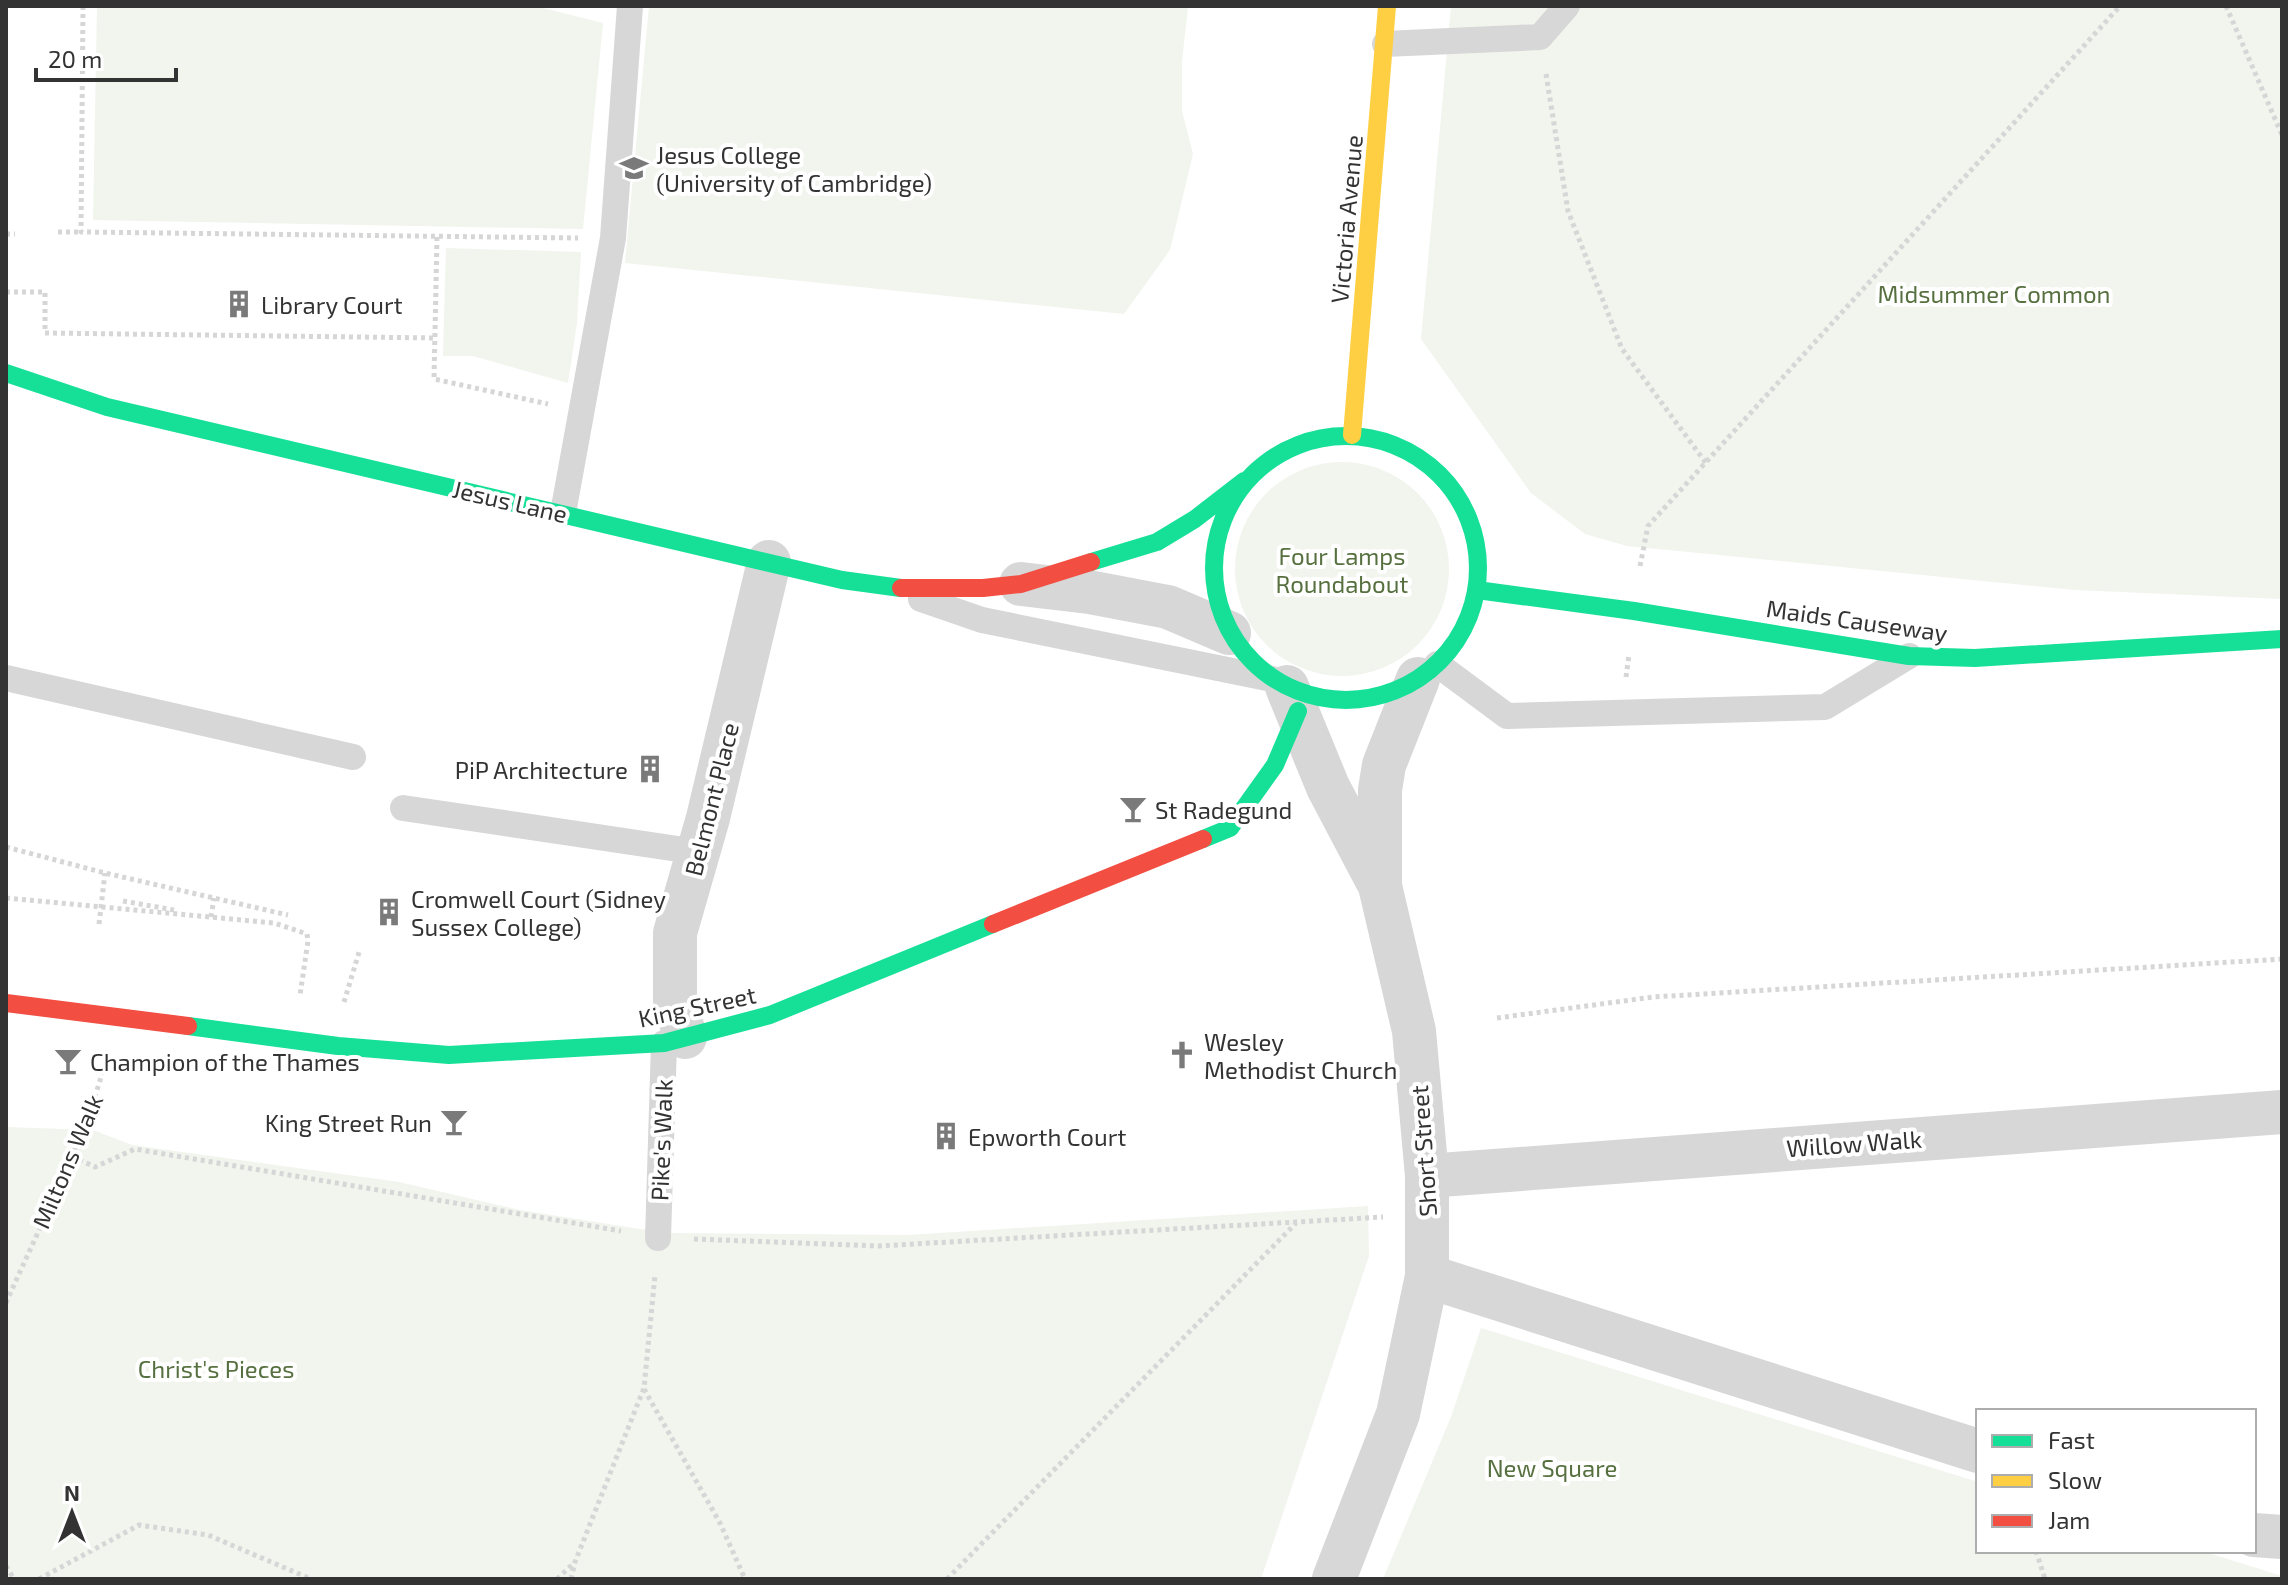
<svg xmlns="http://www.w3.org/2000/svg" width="2288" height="1585" viewBox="0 0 2288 1585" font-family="'Exo 2',sans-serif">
	<rect width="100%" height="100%" fill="#fff"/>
	<path fill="#f1f5ed" d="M97,6H535L603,23L583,229L93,220Z
		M649,6H1188L1182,62V111L1193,154L1170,250L1124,314L625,263Z
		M1451,6H2282V599L2076,590L1627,546L1585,534L1531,493L1421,339Z
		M446,248L581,252L577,323L568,383L473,356H443Z
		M1235 569a107 107 0 1 1 214 0a107 107 0 1 1-214 0Z
		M6,1127L93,1130L132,1145L399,1182L520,1210L665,1233L907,1235L1368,1206L1369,1256L1261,1579H6Z
		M1481,1328L1978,1482V1551H2202L2282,1576V1579H1383L1451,1417Z"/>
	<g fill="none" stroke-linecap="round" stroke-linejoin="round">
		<path stroke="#d6d6d6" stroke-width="5" stroke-dasharray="4 4" stroke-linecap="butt" d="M83,6L81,232L578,238
			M2226,6L2282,135
			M1546,74L1568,211L1622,349L1706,463
			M58,232H81
			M6,234H15
			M437,237L434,379L548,404
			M6,292H45V333L435,338
			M1640,566L1648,526L2120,6
			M1626,677L1629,655
			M6,847L105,873L288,915
			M6,898L274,923L307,934L308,941L300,995
			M123,901L174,910
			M211,917L214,898
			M99,924L105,873
			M344,1002L360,949
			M1497,1018L1653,997L2282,959
			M72,1156L95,1167L135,1149L621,1231
			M694,1239L879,1246L1383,1217
			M6,1303C41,1223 83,1144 106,1060
			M644,1389L720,1523L745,1579
			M2036,1551L2045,1579
			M6,1566L14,1579
			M39,1579L139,1525L208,1535L311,1579
			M557,1579L574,1563
			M571,1579L575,1562L644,1388L655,1275
			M947,1579L1296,1223"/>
		<path stroke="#d7d7d7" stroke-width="26" d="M1385,44L1540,37L1567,6
			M563,513L613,238L630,6
			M921,599L982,620L1272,679
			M1437,664L1507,716L1825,707L1909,656
			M6,678L353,757
			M403,808L698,852
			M658,1238L664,1043"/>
		<path stroke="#d7d7d7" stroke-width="44" d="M1021,584L1089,592L1168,607L1229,633
			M1287,687L1328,787L1377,880
			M685,1037L675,1000V933L708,818L769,562
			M1427,1176L2282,1112
			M1427,1276L1978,1451
			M2254,1535L2282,1537
			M1334,1579L1398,1414L1427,1276V1176L1414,1031L1380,886V790L1384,765L1418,679"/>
		<path stroke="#16e098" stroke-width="18" d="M6,373L107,407L842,580L901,588
			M1214 568a132 132 0 1 1 264 0a132 132 0 1 1-264 0Z
			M1091,562L1157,542L1195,519L1244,481
			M1477,590L1634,611L1909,656L1975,658L2282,639
			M1203,839L1230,828L1275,765L1298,711
			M188,1026L338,1046L449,1055L664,1043L770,1015L993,924"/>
		<path stroke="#ffcf43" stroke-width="18" d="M1352,435L1387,6"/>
		<path stroke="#f24e42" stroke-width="18" d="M901,588H983L1021,584L1091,562
			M993,924L1203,839
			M6,1003L188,1026"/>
	</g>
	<defs>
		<symbol id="university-bare" viewBox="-9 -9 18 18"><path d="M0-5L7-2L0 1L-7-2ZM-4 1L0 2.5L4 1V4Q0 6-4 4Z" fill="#7a7a7a" stroke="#fff" stroke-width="2.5" paint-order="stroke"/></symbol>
		<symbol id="building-bare" viewBox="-9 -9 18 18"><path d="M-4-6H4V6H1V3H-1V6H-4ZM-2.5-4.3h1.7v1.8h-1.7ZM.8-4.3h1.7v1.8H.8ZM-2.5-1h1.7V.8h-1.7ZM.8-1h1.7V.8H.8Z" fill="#7a7a7a" stroke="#fff" stroke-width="2.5" paint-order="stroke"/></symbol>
		<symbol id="bar-bare" viewBox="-9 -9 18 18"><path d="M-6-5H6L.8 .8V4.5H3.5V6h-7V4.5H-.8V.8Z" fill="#7a7a7a" stroke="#fff" stroke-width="2.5" paint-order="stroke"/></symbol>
		<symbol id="church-bare" viewBox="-9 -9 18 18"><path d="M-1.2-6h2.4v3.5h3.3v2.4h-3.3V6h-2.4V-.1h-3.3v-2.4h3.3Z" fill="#7a7a7a" stroke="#fff" stroke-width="2.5" paint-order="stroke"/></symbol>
	</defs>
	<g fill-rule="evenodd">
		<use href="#university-bare" x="614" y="148" width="40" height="40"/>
		<use href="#building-bare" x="219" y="284" width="40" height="40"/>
		<use href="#building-bare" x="630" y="749" width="40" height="40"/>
		<use href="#bar-bare" x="1113" y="789" width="40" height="40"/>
		<use href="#building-bare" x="369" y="892" width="40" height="40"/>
		<use href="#church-bare" x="1162" y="1035" width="40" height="40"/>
		<use href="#bar-bare" x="48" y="1041" width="40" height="40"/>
		<use href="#bar-bare" x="434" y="1102" width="40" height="40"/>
		<use href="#building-bare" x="926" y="1116" width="40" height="40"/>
	</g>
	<g text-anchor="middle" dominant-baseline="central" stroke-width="8" stroke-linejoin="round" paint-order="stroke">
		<g font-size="24" fill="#333" stroke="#fff" text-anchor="start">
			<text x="656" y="154">Jesus College<tspan x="656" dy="28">(University of Cambridge)</tspan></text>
			<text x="261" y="304">Library Court</text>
			<text x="628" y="769" text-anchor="end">PiP Architecture</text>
			<text x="1155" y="809">St Radegund</text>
			<text x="411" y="898">Cromwell Court (Sidney<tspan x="411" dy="28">Sussex College)</tspan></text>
			<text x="1204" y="1041">Wesley<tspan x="1204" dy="28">Methodist Church</tspan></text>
			<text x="90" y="1061">Champion of the Thames</text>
			<text x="432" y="1122" text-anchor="end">King Street Run</text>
			<text x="968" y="1136">Epworth Court</text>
		</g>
		<g font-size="24" fill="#333" stroke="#fff">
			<text transform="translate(1346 219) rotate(-85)">Victoria Avenue</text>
			<text transform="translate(510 501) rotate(13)">Jesus Lane</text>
			<text transform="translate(1857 620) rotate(8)">Maids Causeway</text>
			<text transform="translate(711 799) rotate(-76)">Belmont Place</text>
			<text transform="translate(697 1006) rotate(-12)">King Street</text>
			<text transform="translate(661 1140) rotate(-88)">Pike's Walk</text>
			<text transform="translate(1854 1143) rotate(-4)">Willow Walk</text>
			<text transform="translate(1423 1151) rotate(-94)">Short Street</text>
			<text transform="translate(67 1161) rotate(-67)">Miltons Walk</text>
		</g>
		<g font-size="24" fill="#56703f" stroke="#fff">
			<text x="1994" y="293">Midsummer Common</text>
			<text x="1342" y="555">Four Lamps<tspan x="1342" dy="28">Roundabout</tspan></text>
			<text x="216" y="1368">Christ's Pieces</text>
			<text x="1552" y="1467">New Square</text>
		</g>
	</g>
	<rect width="2288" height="1585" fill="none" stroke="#333333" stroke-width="16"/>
	<rect x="1976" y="1409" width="280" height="144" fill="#ffffff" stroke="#adadad" stroke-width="2"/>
	<rect x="1992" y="1435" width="40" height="12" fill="#16e098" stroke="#adadad" stroke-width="2"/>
	<text x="2048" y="1449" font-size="24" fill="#333333">Fast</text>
	<rect x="1992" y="1475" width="40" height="12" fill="#ffcf43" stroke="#adadad" stroke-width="2"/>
	<text x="2048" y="1489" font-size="24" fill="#333333">Slow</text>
	<rect x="1992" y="1515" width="40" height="12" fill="#f24e42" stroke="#adadad" stroke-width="2"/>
	<text x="2048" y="1529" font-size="24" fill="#333333">Jam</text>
	<g transform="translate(72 1513)" stroke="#ffffff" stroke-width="6" paint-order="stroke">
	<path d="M0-6L14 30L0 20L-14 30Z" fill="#333333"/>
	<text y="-12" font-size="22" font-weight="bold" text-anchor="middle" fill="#333333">N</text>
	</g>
	<path d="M36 68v12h140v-12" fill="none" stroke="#333333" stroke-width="4"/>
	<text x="48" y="68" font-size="24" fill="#333333" stroke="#ffffff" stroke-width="6" paint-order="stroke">20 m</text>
</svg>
